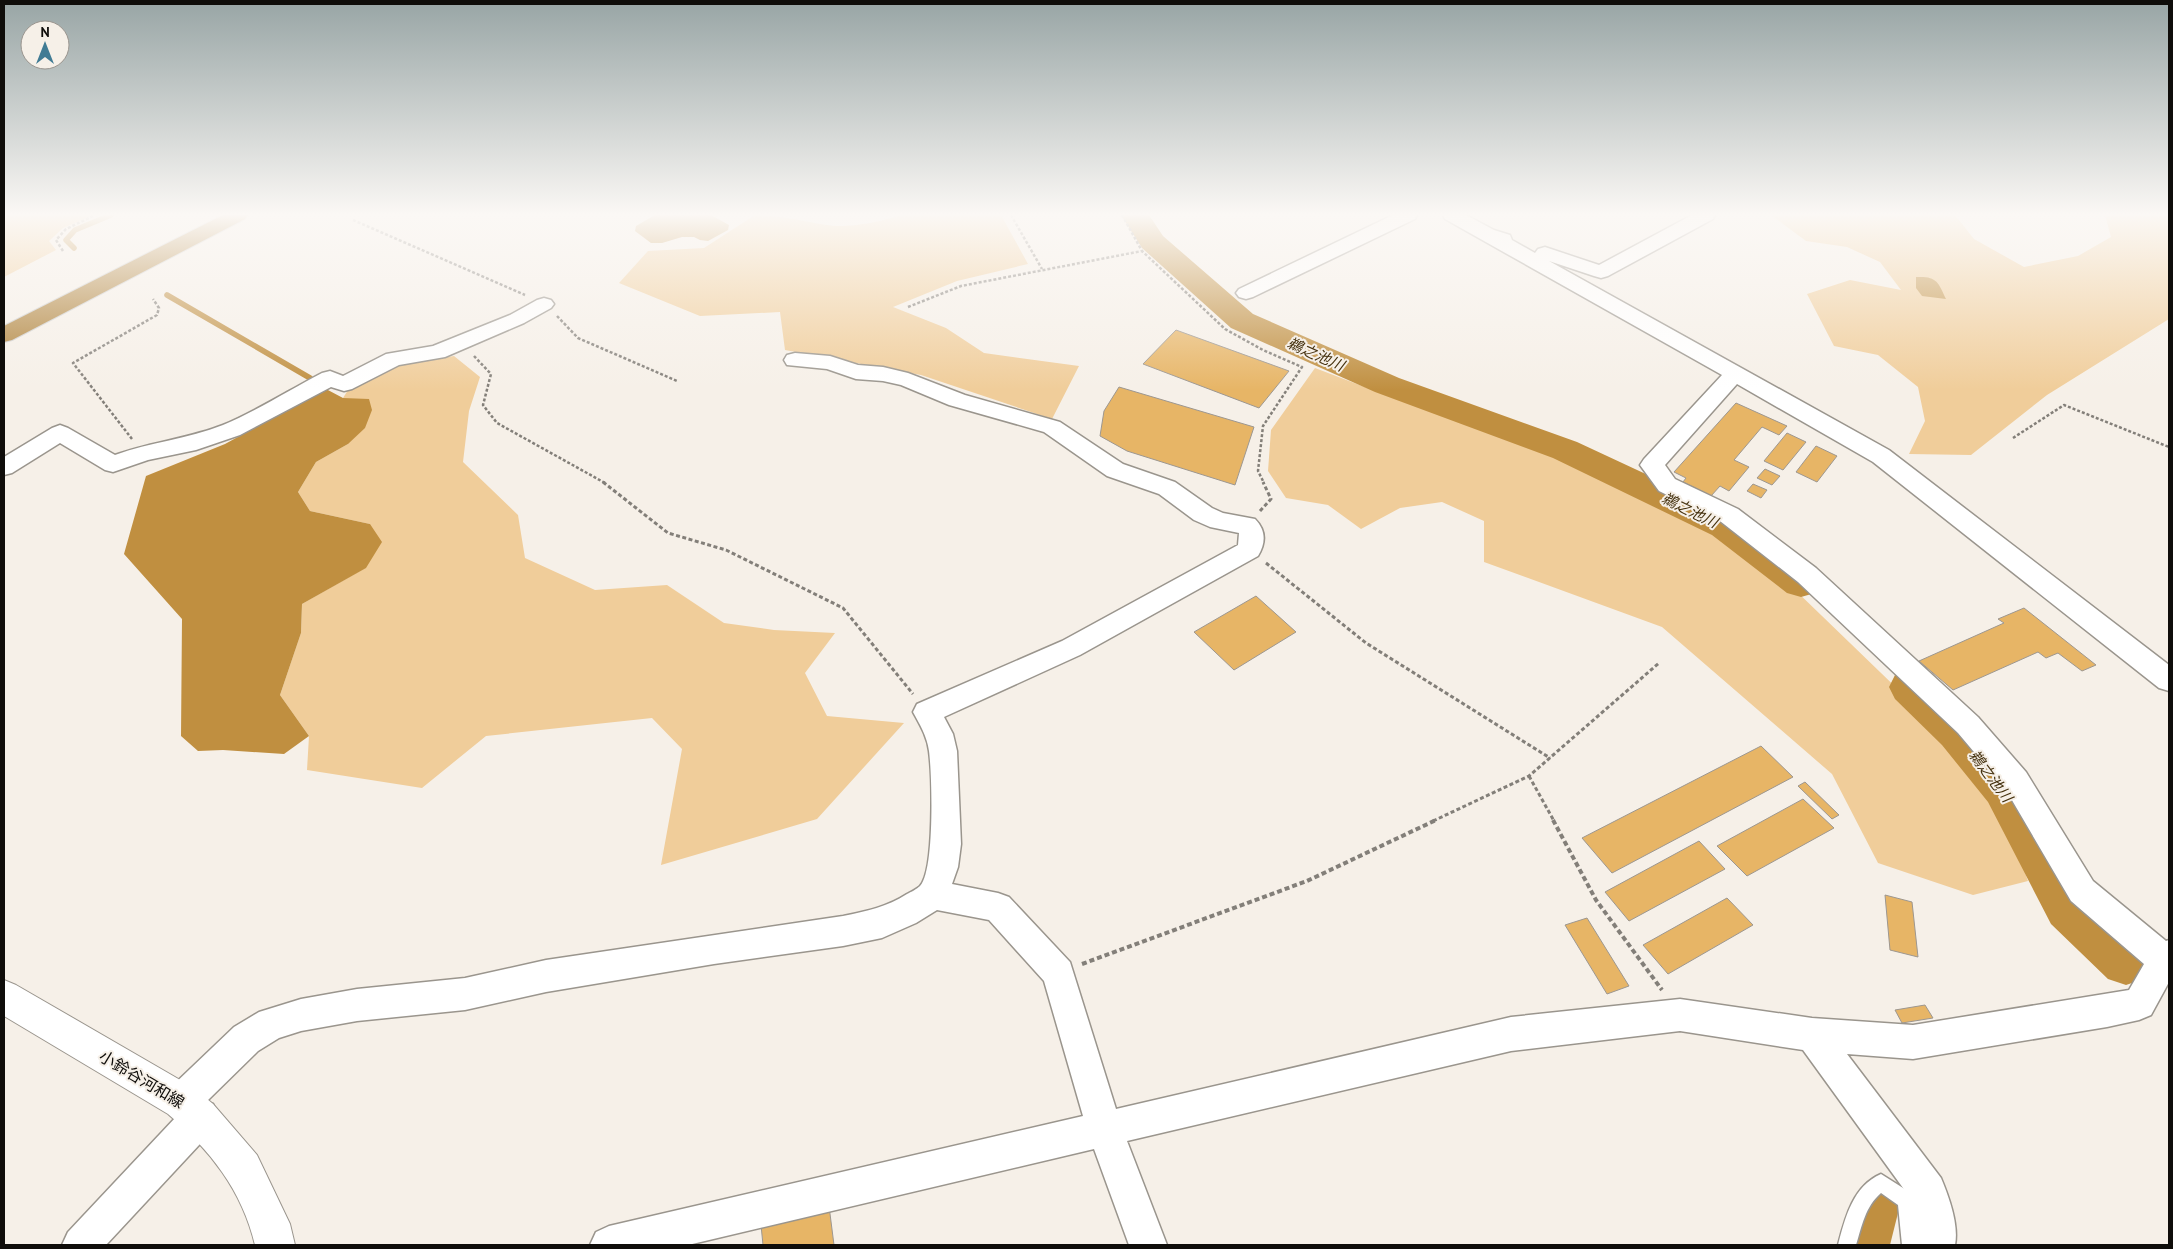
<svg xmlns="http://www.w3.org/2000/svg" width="2173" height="1249" viewBox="0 0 2173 1249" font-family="'PT Sans','Noto Sans JP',sans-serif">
	<rect width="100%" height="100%" fill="#f6f0e8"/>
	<path fill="#f0cd9a" d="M4,215H93L63,228L49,241L56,250L4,277Z
		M755,215C783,215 809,223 836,226C850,227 887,221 900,215H1001L1028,264L957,281L893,307L946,328L984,353L1079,366L1052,419L921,375L785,350L780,312L700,316L619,283L648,251L704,248Z
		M1771,215H1955L1974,239L2024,267L2078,256L2111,237L2105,215H2169V319L2047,395L1971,455L1909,454L1925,421L1918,387L1878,355L1834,346L1807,294L1850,280L1901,290L1880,262L1847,247L1806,241Z
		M454,356L480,377L469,411L463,462L518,515L525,558L595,590L667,585L724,623L774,630L835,633L805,673L827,716L904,723L817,819L661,865L682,749L652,718L486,736L422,788L307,770L309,736L280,695L301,633L302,604L365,568L370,524L310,511L298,492L316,462L348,444L343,398L348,390L398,365Z
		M1315,368L1391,397L1561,455L1722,534L1792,587L1939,729L1998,795L2028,881L1973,895L1878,863L1832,774L1662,627L1484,562V521L1442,502L1400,508L1361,529L1328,505L1286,498L1268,471L1271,430Z"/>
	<path fill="#c08f40" d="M655,215H711L729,225L728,230L708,241L700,240L694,237H682L662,243H651L635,231L636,226Z
		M1916,277C1936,276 1938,281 1946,299L1922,296L1916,288Z
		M326,389L343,398L369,399L372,410L365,428L348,444L316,462L298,492L310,511L370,524L382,542L366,568L302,604L301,633L280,695L309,736L284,754L223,750L198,751L181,736L182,619L124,554L146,476L225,444Z"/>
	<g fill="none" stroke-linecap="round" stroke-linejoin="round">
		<path stroke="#c08f40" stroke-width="5.5" d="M74,248L66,240L75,230L111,215
			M167,295L310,378"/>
		<path fill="#c08f40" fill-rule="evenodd" d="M1882,1192L1894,1197L1899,1209L1890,1245H1856L1870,1197Z"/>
		<path fill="#c08f40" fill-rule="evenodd" d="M1121,215H1149L1163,236L1253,314L1399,378L1577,442L1738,517L1815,573L1820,583L1815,593L1801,597L1787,593L1712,535L1553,458L1375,392L1231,328L1142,248Z
			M1910,670L1925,675L1972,719L2020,776L2085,892L2144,945L2151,962L2144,979L2126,985L2108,979L2051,924L1988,802L1942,745L1895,699L1889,687L1895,675Z"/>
	</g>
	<path fill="#e7b566" stroke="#9d9790" d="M1176,330L1289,371L1259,408L1143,364Z
		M1119,387L1254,427L1235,485L1127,451L1100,436L1104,411Z
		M1736,403L1787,426L1779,435L1762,427L1734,460L1749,467L1729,491L1720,486L1711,496L1683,482L1686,478L1674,472Z
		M1787,433L1806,442L1783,470L1764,461Z
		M1816,446L1837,456L1817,482L1796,472Z
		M1765,469L1780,476L1772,485L1757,478Z
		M1753,484L1767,490L1761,498L1747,491Z
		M1256,596L1296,632L1234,670L1194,632Z
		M2024,608L2096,665L2082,671L2058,653L2046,658L2038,652L1953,690L1919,661L2004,623L1998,619Z
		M1761,746L1793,777L1612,873L1582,838Z
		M1805,782L1839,815L1832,819L1798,786Z
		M1803,799L1834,828L1747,876L1717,846Z
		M1699,841L1725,869L1629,921L1605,892Z
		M1885,895L1912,902L1918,957L1890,950Z
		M1727,898L1753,925L1668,974L1643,945Z
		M1587,918L1629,986L1607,994L1565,925Z
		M1925,1005L1933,1018L1902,1023L1895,1010Z
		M829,1206L834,1245H763L761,1225Z"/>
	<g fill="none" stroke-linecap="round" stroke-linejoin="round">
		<defs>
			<path id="lane" d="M1881,1174L1911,1193L1918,1213L1920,1245H1902L1898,1205L1881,1193C1865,1207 1862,1226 1856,1245H1838C1845,1218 1853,1186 1881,1174Z"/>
			<path id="street" d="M1393,215H1417L1415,219L1253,297L1246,299L1239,297L1236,293L1239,289Z
				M1443,215H1466L1494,230L1510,235L1512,240L1535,253L1538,249L1545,247L1599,265L1692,215H1715L1713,219L1608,276L1601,278L1594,276L1549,261L1889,450L2169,665V691L2159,688L1873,462L1737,384L1665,465L1675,479L1738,509L1816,568L1978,717L2026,772L2093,881L2166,941L2169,940V982L2151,1015L2139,1020L2107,1027L1913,1059L1847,1054L1941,1178C1949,1197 1959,1225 1955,1245H1917L1919,1235L1911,1199L1803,1050L1680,1031L1511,1051L1127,1141L1167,1245H1129L1094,1149L688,1245H590L596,1232L609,1226L1083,1116L1044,981L989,920L937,910L916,923L882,938L843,946L714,964L546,992L465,1010L357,1021L301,1031L279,1038L258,1051L206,1102L213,1104L218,1117L213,1130L106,1245H62L68,1232L176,1117L169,1113L163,1101L169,1089L234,1027L259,1012L301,999L357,989L465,978L546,960L843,916C867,911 887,907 907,894C911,892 917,889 920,886C935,870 932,774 929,751C927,736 920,725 913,712L917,704L1062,641L1238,545L1239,533L1210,527L1194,520L1159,494L1107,476L1044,432L949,405L901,385L883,381L856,379L827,369L787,365L784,360L787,355L795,353L830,356L858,365L883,367L908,373L965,395L1060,422L1123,464L1175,482L1212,508L1223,513L1255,519C1266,530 1266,543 1258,556L1080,655L944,717L953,734L957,751L961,844L958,867L952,884L998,893L1009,897L1070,962L1116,1109L1511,1017L1680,999L1812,1018L1913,1025L2129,990L2144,964L2071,901L2006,790L1958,733L1798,582L1720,521L1659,491L1640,465L1644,459L1722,375L1445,219Z
				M544,298L551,300L554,304L551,308L524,323L445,357L399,365L352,389L344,391L331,387L240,435L196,450L148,460L113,472L105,470L60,443L12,473L4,475V457L52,428L60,425L68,428L115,455C150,442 188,439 223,425C255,412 291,389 322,373L330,371L343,376L386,354L433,346L510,315L537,300Z"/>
			<path id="secondary" d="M4,980L16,985L194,1088L213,1104L257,1155L290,1224L295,1245H255C242,1190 210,1150 168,1114L4,1016Z"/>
			<path id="highway" d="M223,215H248L245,219L12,340L4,342V326Z"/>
		</defs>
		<use href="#lane" stroke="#9a958d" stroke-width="3"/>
		<use href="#street" stroke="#9a958d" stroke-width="3"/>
		<use href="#secondary" stroke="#9a958d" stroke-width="2"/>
		<use href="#highway" stroke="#cfcfce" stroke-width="2"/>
		<path stroke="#837f79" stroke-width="2.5" stroke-dasharray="3 2" stroke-linecap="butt" d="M1011,215L1042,269
			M1122,215L1142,251L1225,329L1263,350L1302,367L1263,426L1258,471L1264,483
			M353,220L525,295
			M63,251L56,240L66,229L95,215
			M908,307L961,286L1142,251
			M557,316L578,338L677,381
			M474,356L491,374L483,405L497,423L605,483
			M2013,438L2064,405L2169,447
			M132,439L73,363L157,315L159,308L153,299"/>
		<path stroke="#837f79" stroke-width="3" stroke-dasharray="4 2.5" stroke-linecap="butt" d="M603,482L668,533L726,550L843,608L913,694
			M1260,511L1271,499L1263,482
			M1266,563L1366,643L1550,758
			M1529,776L1554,821
			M1433,821L1529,776L1659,663"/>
		<path stroke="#837f79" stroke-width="4" stroke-dasharray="5 3" stroke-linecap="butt" d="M1553,820L1596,900L1662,990
			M1082,964L1307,881L1436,820"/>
		<use href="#lane" fill="#fff" fill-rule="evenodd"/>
		<use href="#street" fill="#fff" fill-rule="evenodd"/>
		<use href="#secondary" fill="#fff" fill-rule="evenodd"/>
		<use href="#highway" fill="#ae8138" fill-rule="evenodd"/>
	</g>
	<linearGradient id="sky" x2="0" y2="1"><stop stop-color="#98a5a5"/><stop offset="0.55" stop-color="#fbf8f5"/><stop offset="1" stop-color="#fbf8f5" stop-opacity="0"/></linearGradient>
	<rect width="2173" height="390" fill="url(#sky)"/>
	<g text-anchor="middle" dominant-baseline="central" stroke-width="4" stroke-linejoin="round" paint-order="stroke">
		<g font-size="15" font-style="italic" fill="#45310e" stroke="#f6f0e8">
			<text transform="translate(1316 354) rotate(24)">鵜之池川</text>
			<text transform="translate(1690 510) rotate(26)">鵜之池川</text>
			<text transform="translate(1991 776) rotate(53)">鵜之池川</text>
		</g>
		<g font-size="16" fill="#0f0d0a" stroke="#f6f0e8">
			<text transform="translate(142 1079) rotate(31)">小鈴谷河和線</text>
		</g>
	</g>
	<rect width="2173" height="1249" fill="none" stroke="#0f0d0a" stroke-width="10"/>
	<g transform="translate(45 45)"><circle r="24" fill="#f6f0e8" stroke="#9a958f"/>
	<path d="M0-4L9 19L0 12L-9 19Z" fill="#407b94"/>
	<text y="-8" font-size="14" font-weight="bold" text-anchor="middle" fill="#0f0d0a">N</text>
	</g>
</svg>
